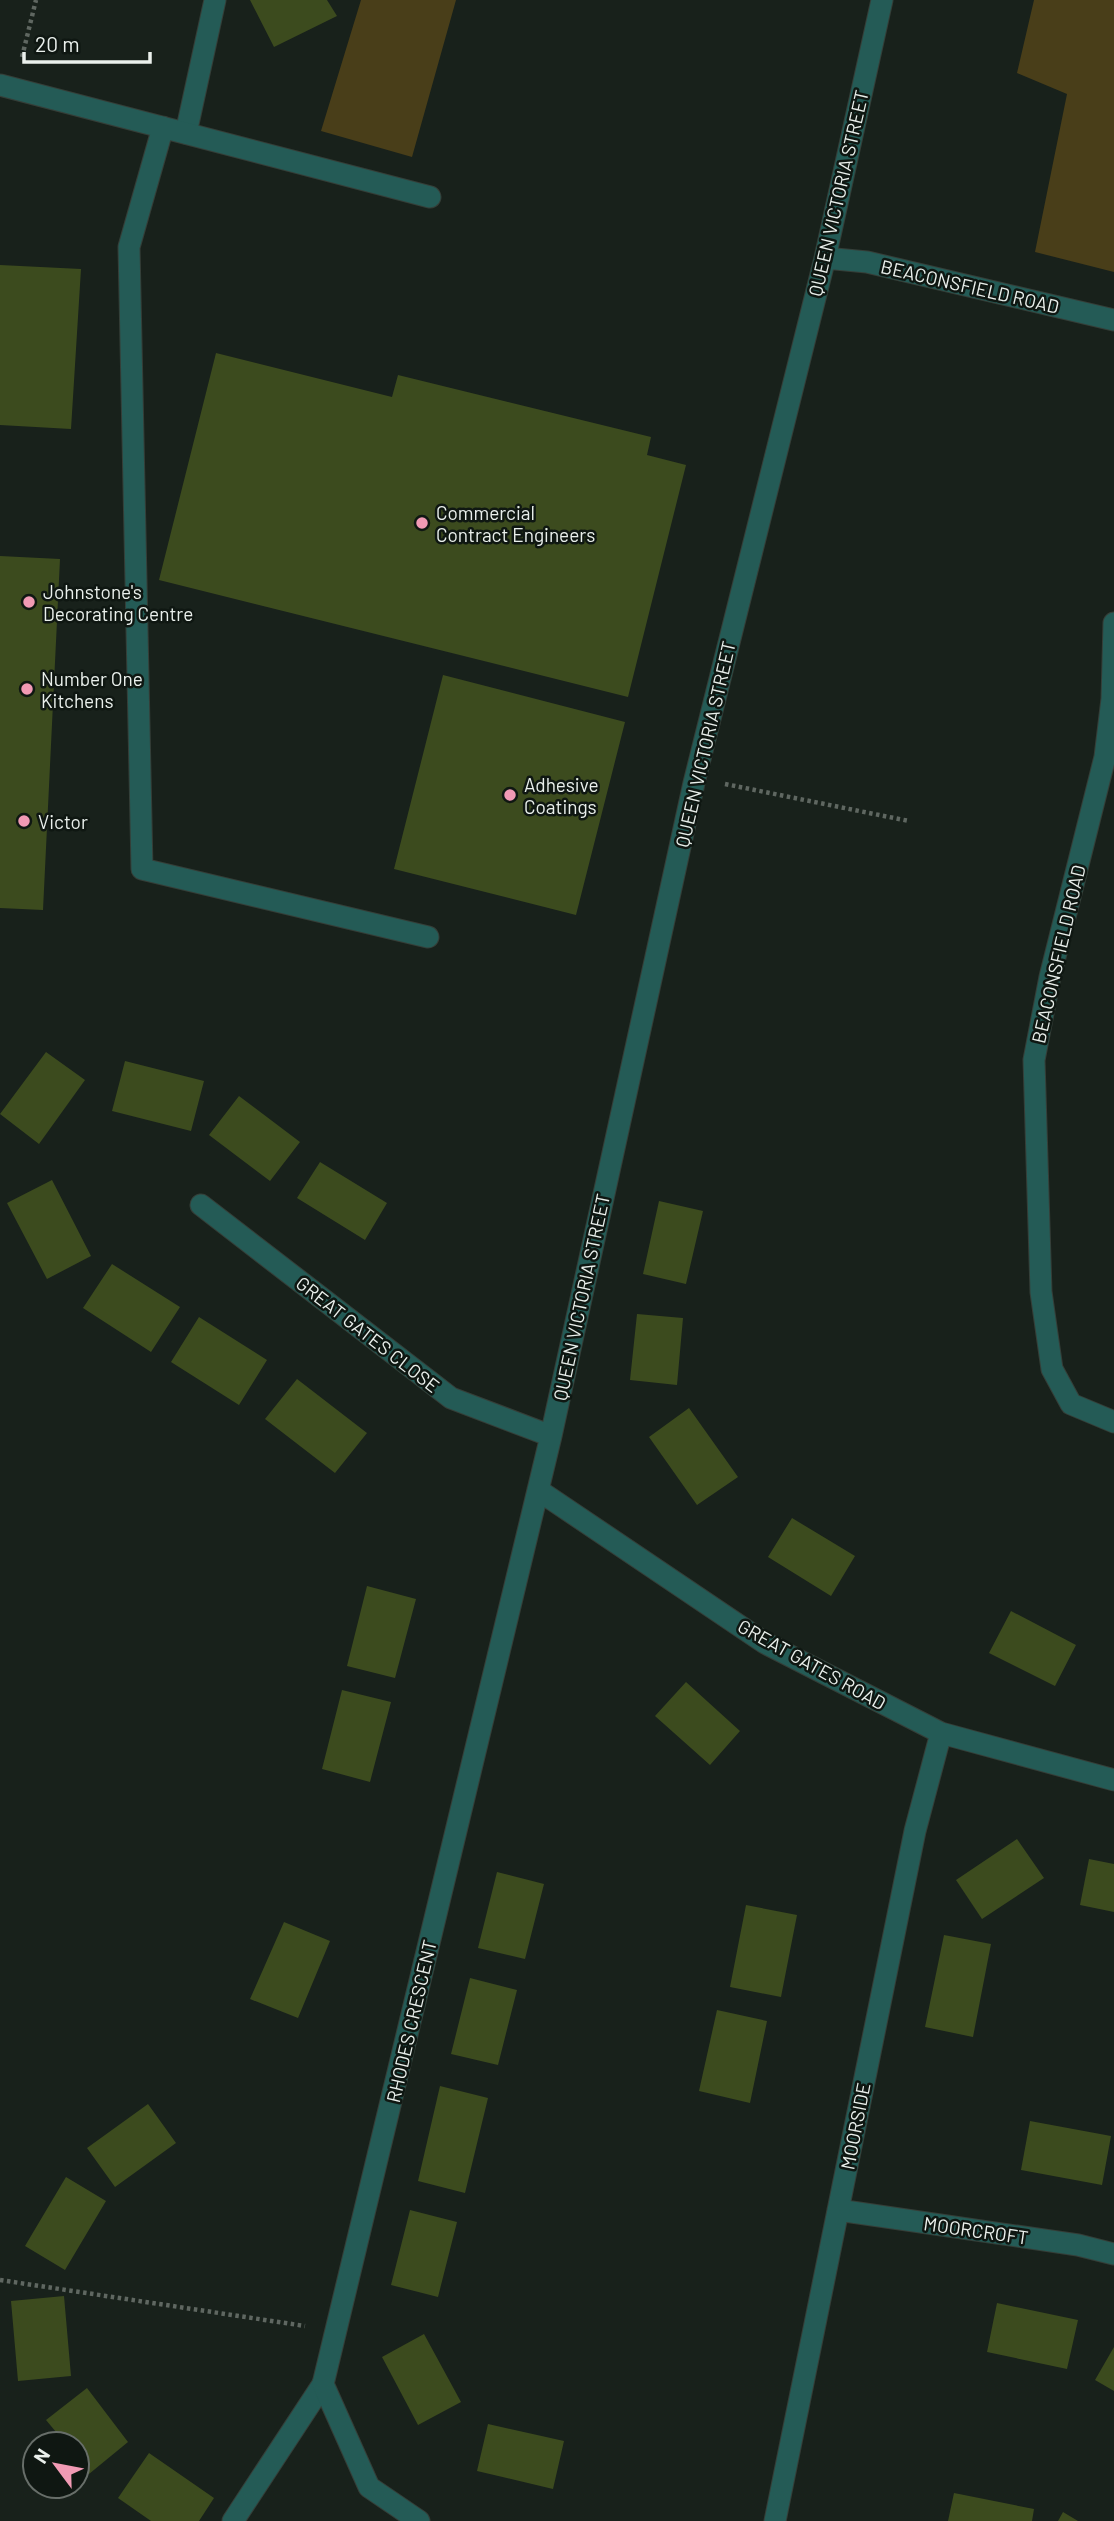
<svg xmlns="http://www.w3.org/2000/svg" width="1114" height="2521" viewBox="0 0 1114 2521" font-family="Barlow,sans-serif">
	<rect width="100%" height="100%" fill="#18211b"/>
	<path fill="#493e19" d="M361,0H456L412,157L321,131Z
		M1034,0H1114V272L1035,252L1067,94L1017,73Z"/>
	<path fill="#3c4b1e" d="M250,0H327L337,16L274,47Z
		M0,265L81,269L71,429L0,425Z
		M216,353L392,397L398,375L651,437L647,455L686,465L628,697L159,580Z
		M0,556L60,559L43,910L0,908Z
		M443,675L625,722L576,915L394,869Z
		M46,1052L85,1080L39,1144L0,1114Z
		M125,1061L204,1081L191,1131L112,1111Z
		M239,1096L300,1142L270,1181L209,1135Z
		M320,1162L387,1203L365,1240L297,1198Z
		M52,1180L91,1256L47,1279L7,1203Z
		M659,1201L703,1211L686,1284L643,1274Z
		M112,1264L180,1307L151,1352L83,1308Z
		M637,1314L683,1318L677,1385L630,1380Z
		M199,1317L267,1360L239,1405L171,1362Z
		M297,1379L367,1433L335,1473L265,1419Z
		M689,1408L738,1477L697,1505L649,1437Z
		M792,1518L855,1556L831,1596L768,1557Z
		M367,1586L416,1599L395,1678L347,1666Z
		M1011,1611L1076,1645L1055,1686L989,1653Z
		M686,1682L740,1731L710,1765L655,1716Z
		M342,1690L391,1702L370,1782L322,1769Z
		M1017,1839L1044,1878L982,1919L956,1880Z
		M1089,1859L1114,1864V1912L1080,1905Z
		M497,1872L544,1884L525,1959L478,1948Z
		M746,1905L797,1915L781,1997L730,1987Z
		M284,1922L330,1941L298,2018L250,1999Z
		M944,1935L991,1944L973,2037L925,2027Z
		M470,1978L517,1990L498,2065L451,2054Z
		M717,2010L767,2021L750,2103L699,2091Z
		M440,2086L488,2098L465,2193L418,2181Z
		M148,2104L176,2143L115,2187L87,2148Z
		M1030,2121L1111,2136L1102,2185L1021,2170Z
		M66,2177L106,2201L65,2270L25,2246Z
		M410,2210L457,2222L438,2297L391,2285Z
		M64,2296L71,2376L18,2381L11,2301Z
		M997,2303L1078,2320L1067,2369L987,2352Z
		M424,2334L461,2402L418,2425L382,2357Z
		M1114,2347V2391L1095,2380Z
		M87,2388L128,2442L89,2474L77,2459V2444H66L46,2420Z
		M488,2424L564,2441L553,2489L477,2471Z
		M149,2453L214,2498L199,2521H151L118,2498Z
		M954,2493L1034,2509L1032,2521H948Z
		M1063,2512L1078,2521H1058Z"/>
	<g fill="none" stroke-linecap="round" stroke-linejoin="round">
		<defs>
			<path id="lane" d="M186,133L215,0
				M233,2521L323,2384"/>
			<path id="street" d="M0,85L430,197
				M163,127L129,247L142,869L428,937
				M825,258L867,262L1114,320
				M1114,623L1112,699L1105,757L1050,977L1034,1060L1041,1292L1052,1369L1071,1404L1114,1422
				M201,1205L451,1398L551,1436
				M538,1490L765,1643L941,1733L1114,1780
				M838,2210L1078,2245L1114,2254
				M419,2521L369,2487L323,2384L551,1436L694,783L825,258L882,0
				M775,2521L915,1831L941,1733"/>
		</defs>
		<use href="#lane" stroke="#353e38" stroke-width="23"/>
		<use href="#street" stroke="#353e38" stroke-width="23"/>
		<path stroke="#5f6761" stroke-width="4.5" stroke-dasharray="3.5 3.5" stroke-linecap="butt" d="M22,57L36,0
			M725,784L909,821
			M0,2280L305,2326"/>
		<use href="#lane" stroke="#245b56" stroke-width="21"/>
		<use href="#street" stroke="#245b56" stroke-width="21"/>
	</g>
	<g fill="#f19ab4" stroke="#0f1712" stroke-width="2.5">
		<circle cx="422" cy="523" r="7"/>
		<circle cx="29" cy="602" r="7"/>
		<circle cx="27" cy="689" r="7"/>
		<circle cx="510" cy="795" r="7"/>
		<circle cx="24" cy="821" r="7"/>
	</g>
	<g text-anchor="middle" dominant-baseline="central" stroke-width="5" stroke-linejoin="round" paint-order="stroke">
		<g font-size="19" fill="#eaf0ec" stroke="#0f1712">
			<text transform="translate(838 193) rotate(-77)">QUEEN VICTORIA STREET</text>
			<text transform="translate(970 286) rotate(13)">BEACONSFIELD ROAD</text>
			<text transform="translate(705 744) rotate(-77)">QUEEN VICTORIA STREET</text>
			<text transform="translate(1058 954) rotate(-77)">BEACONSFIELD ROAD</text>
			<text transform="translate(581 1297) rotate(-78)">QUEEN VICTORIA STREET</text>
			<text transform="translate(368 1334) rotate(38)">GREAT GATES CLOSE</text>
			<text transform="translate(812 1664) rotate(29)">GREAT GATES ROAD</text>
			<text transform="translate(411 2021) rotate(-77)">RHODES CRESCENT</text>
			<text transform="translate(855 2126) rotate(-79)">MOORSIDE</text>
			<text transform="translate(976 2230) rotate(8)">MOORCROFT</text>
		</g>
		<g font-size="19" fill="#eaf0ec" stroke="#0f1712" text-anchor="start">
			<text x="436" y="512">Commercial<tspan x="436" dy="22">Contract Engineers</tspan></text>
			<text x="43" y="591">Johnstone's<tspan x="43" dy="22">Decorating Centre</tspan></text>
			<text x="41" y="678">Number One<tspan x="41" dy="22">Kitchens</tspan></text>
			<text x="524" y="784">Adhesive<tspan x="524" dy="22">Coatings</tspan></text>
			<text x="38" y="821">Victor</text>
		</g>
	</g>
	<g transform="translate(56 2465) rotate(302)"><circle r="33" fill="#0f1712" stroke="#676e69" stroke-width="2"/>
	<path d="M0-5L12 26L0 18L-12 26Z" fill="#f19ab4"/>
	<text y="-10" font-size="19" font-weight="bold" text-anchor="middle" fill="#eaf0ec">N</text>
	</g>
	<path d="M24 52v10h126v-10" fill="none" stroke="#eaf0ec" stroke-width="3.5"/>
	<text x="35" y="52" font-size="21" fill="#eaf0ec" stroke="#0f1712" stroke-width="5" paint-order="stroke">20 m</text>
</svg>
